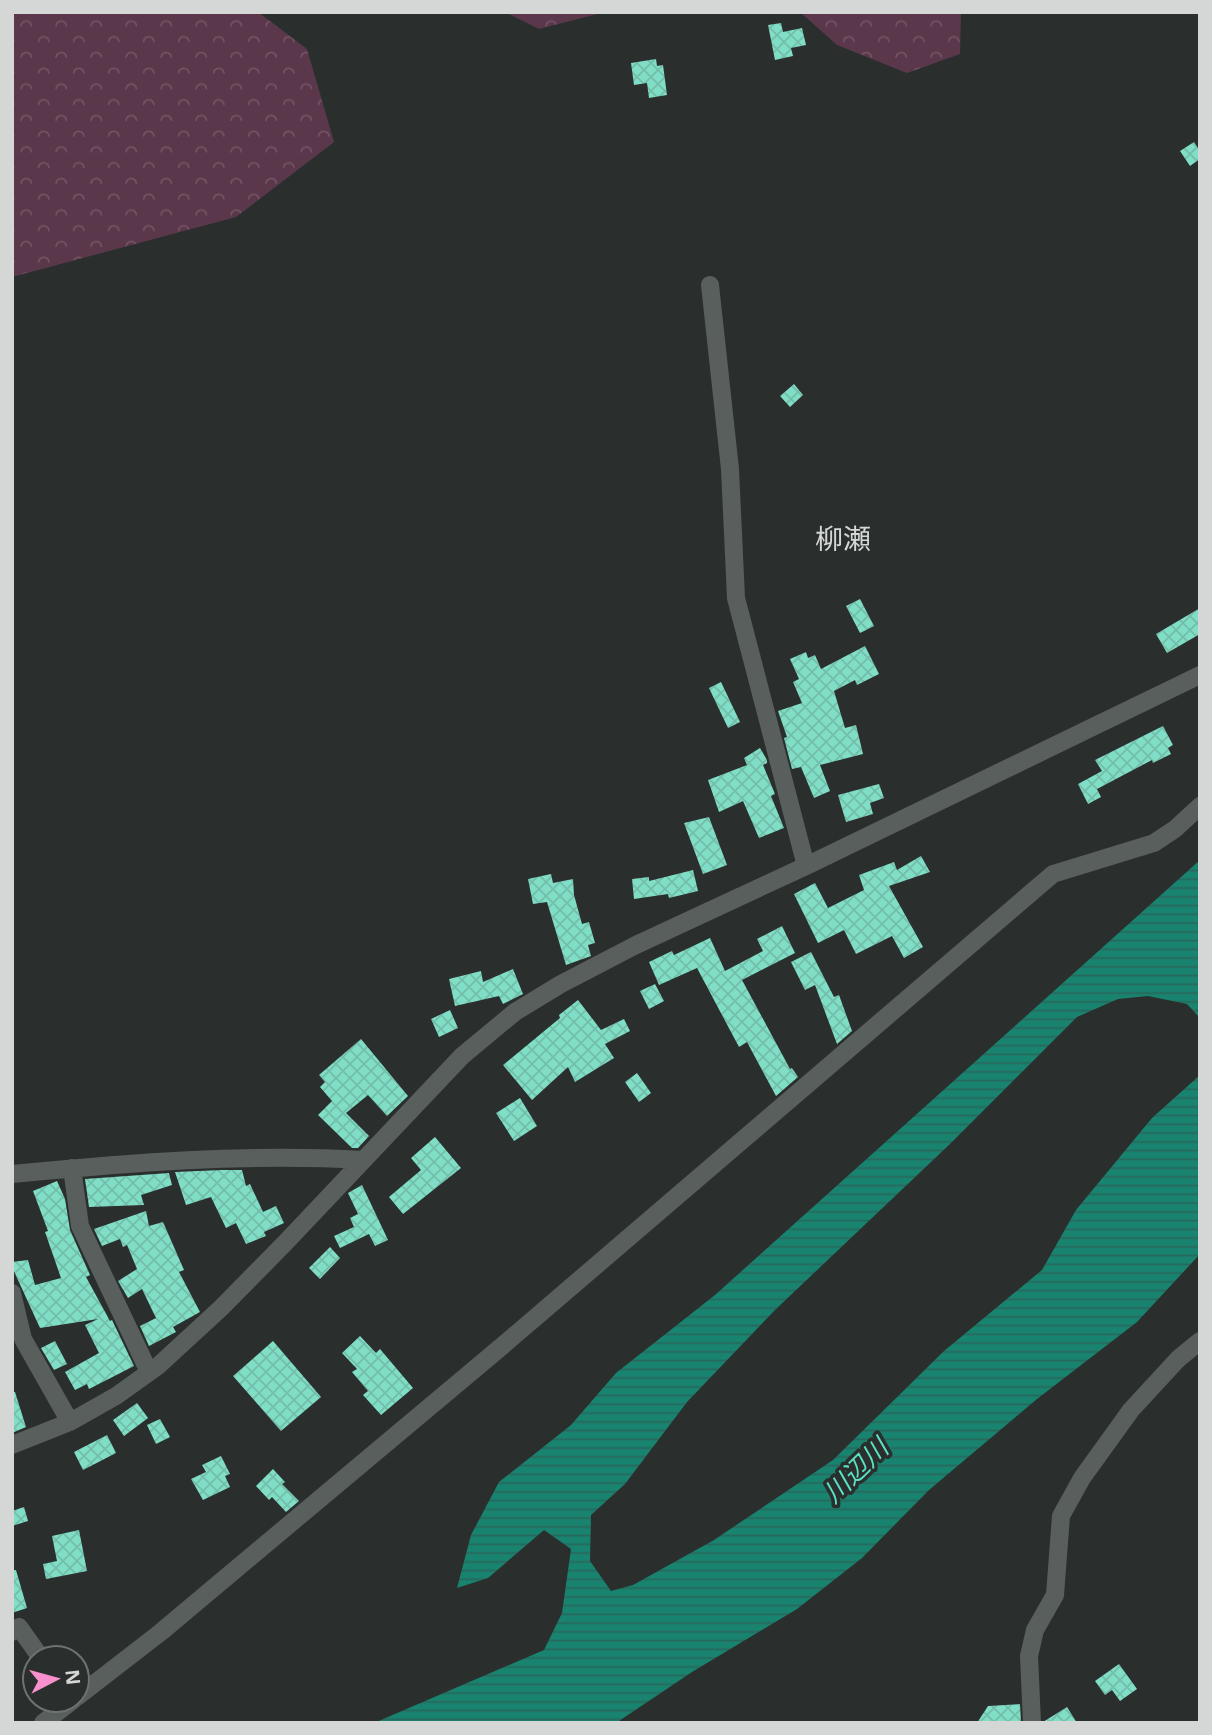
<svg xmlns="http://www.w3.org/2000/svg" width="1212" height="1735" viewBox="0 0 1212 1735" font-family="'Noto Sans','Noto Sans JP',sans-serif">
	<defs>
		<pattern id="forest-crowns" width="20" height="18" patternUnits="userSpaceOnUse" patternTransform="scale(1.75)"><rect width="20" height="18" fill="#5b374b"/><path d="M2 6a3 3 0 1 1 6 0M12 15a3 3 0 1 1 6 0" fill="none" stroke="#725364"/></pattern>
		<pattern id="water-rules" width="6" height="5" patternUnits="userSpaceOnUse" patternTransform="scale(1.75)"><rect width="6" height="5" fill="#18836f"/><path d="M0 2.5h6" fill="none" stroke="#28685c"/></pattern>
		<pattern id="building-cross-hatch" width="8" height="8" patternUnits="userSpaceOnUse" patternTransform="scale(1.75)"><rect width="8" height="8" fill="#80dec6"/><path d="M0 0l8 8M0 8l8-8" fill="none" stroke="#73beab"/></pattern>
	</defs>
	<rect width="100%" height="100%" fill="#2a2f2d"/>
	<path fill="url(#forest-crowns)" d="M12,12H258L307,49L334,142L236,217L12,277Z
		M505,12H605L539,29Z
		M800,12H961L960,54L907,73L837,45Z"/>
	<path fill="url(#water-rules)" d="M1200,860V1018L1187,1004L1148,996L1118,999L1077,1017L951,1143L775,1310L687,1402L625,1484L591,1515L590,1561L611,1591L633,1585L714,1540L833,1460L944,1351L1042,1270L1076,1210L1152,1118L1200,1075V1254L1137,1322L1037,1399L929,1490L862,1558L797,1609L692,1672L616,1723H374L544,1650L562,1613L571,1549L544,1530L488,1578L457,1588L471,1535L499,1482L571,1425L616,1373L715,1295Z"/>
	<path fill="url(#building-cross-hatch)" d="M781,23L783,32L802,28L806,45L791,48L793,56L775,60L768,25Z
		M656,59L657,66L663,65L667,95L649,98L647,83L634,85L631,63Z
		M1194,142L1200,151V159L1190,166L1180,151Z
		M794,384L803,395L790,407L780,396Z
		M860,599L874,626L860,633L846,606Z
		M1200,608V634L1167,653L1156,634Z
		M865,646L879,674L857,685L855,680L834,691L845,728L856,725L863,754L820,765L830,791L814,798L801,767L792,769L784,738L787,737L778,711L802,703L793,682L799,679L790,659L806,652L808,658L815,655L821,669Z
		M721,682L740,722L728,728L709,688Z
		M1163,726L1173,745L1168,748L1171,754L1153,763L1152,760L1097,789L1101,797L1088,804L1078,784L1102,771L1095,760Z
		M760,748L767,760V763L763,765L775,794L771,796L784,828L759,838L743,801L719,812L708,780L747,765L744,758Z
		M879,784L884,798L870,803L873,814L846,822L838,795Z
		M709,817L727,865L703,874L684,823Z
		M921,856L930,872L889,886L923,947L904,958L892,936L856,954L844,930L818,943L794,894L815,883L828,908L864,890L859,875L894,862L897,870Z
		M693,870L698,891L669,898L668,894L634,899L632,879L649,877V881Z
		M551,874L553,883L573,879L574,895L582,924L589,922L595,943L588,945L591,956L566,965L547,902L533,904L528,879Z
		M782,926L795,953L742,980L790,1069L792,1068L798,1077L776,1096L747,1042L739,1047L697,968L659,985L649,962L672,951L674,955L710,938L725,971L763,951L757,939Z
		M811,952L834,997L839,995L852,1031L837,1044L815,985L805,990L791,962Z
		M513,969L523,994L503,1004L499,996L455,1006L449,979L481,971L483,982Z
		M655,984L664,1001L649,1009L640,991Z
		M578,1000L601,1030L624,1019L630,1031L605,1044L614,1058L575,1082L568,1067L532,1100L503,1065L560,1018L559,1015Z
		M450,1010L458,1028L439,1037L431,1019Z
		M361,1039L408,1096L387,1116L368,1095L346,1113L369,1136L358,1148H352L318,1115L332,1101L320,1087L325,1082L319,1075Z
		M637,1073L651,1093L639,1102L625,1082Z
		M520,1098L537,1126L514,1141L496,1113Z
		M435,1137L461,1168L403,1214L389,1197L421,1170L411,1158Z
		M222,1170H242L246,1186L250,1184L263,1212L276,1206L284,1223L264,1232L266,1236L246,1244L236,1223L226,1228L211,1197L186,1205L175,1172Z
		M169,1173L172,1185L141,1195L144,1205L89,1207L85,1179Z
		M57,1181L65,1199L70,1230L90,1275L86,1277L110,1321L112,1320L134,1366L89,1389L87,1384L75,1390L65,1372L99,1353L85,1325L98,1319L40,1328L12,1267V1262L28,1260L35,1285L61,1278L45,1232L48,1231L33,1191Z
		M362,1185L388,1240L375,1246L369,1234L340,1248L334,1236L354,1227L350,1218L358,1214L348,1193Z
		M146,1211L149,1226L163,1222L184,1270L179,1272L200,1312L173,1327L176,1332L149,1346L140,1326L156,1318L142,1289L128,1298L118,1281L137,1269L127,1245L123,1247L120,1239L102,1246L94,1229Z
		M330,1247L340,1258L320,1279L309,1268Z
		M360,1336L376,1353L380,1349L413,1388L381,1415L363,1395L368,1391L352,1372L357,1369L342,1353Z
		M55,1341L67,1364L54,1370L41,1348Z
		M273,1341L321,1397L281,1431L233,1376Z
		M12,1392H15L26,1427L12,1433Z
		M137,1403L148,1418L124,1436L113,1420Z
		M160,1419L170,1437L156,1444L147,1425Z
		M107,1435L116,1453L83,1470L74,1452Z
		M221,1456L230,1474L225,1476L230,1487L203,1500L191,1479L206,1472L202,1465Z
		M273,1469L285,1482L282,1484L299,1501L286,1512L272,1497L269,1500L256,1486Z
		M24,1507L28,1521L12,1526V1511Z
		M79,1530L87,1571L46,1579L43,1564L57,1561L52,1536Z
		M12,1570H16L27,1608L12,1613Z
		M1119,1664L1137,1689L1120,1701L1112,1690L1105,1695L1095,1681Z
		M1020,1704L1021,1723H977L988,1706Z
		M1067,1707L1077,1723H1043V1722Z"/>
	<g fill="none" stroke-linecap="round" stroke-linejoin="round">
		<path stroke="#595f5d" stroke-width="18" d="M710,285L730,469L736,598L806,866
			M72,1168L80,1226L149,1372
			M12,1174C128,1163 246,1153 363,1160
			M12,1293L23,1339L70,1422
			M12,1445L70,1422L116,1396L158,1366L221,1308L285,1243L462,1056L515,1012L561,984L636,945L806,866L1200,675
			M12,1632L19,1627L41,1658
			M77,1697L161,1632L501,1347L1053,874L1154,843L1175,829L1200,806
			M43,1723L73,1700
			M1032,1723L1029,1656L1035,1630L1055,1595L1061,1516L1082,1478L1131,1410L1178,1359L1200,1341"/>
	</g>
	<g text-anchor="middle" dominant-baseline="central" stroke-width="7" stroke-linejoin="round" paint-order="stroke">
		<g font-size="26" font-style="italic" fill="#59e1c3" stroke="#2a2f2d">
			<text transform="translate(855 1470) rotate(-44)">川辺川</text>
		</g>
		<g font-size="28" fill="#d4d7d6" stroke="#2a2f2d">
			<text x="843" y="538">柳瀬</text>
		</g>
	</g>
	<rect width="1212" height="1735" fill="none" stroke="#d4d7d6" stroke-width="28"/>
	<g transform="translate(56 1679) rotate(84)"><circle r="33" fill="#2a2f2d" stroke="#6e7271" stroke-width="2"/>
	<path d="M0-5L12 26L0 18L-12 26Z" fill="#f790cd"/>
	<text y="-10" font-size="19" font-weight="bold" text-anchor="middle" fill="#d4d7d6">N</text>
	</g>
</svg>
